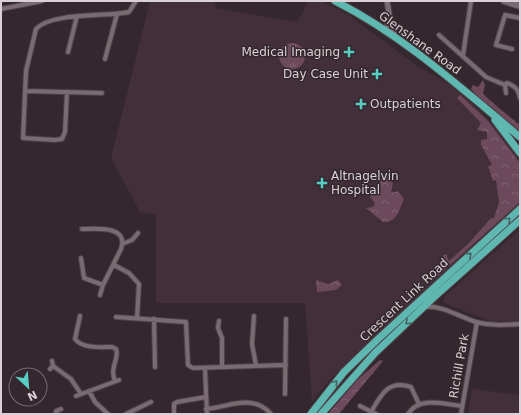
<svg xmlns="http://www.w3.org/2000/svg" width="521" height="415" viewBox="0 0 521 415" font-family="'DejaVu Sans',sans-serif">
	<defs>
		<pattern id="grass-tufts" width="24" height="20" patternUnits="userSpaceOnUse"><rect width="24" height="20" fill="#6c495b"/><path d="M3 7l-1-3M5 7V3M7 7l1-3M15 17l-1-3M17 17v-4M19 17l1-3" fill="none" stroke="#806272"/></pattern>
		<pattern id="forest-crowns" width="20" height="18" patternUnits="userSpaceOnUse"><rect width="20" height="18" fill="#6c495b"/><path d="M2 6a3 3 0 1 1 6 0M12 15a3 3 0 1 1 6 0" fill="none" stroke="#806272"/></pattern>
	</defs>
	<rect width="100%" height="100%" fill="#34282e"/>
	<path fill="#422f39" d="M150,1H215L216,8L295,22L302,15L307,1H322L350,16L416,65L459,90L486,117L520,156V208L331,378L312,402L305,303H156V215L140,212L111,158Z
		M520,229V321L501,322L490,321L444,303V297Z
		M472,389L520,395V414H468Z"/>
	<path fill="url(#grass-tufts)" d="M279 56a13 13 0 1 1 26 0a13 13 0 1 1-26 0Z"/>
	<path fill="url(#forest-crowns)" d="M483,80L485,85L483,94L500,109L520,125V132L482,102L471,89L473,85L478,87Z
		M460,95L488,121L520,163V202L430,283C437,275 446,268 443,256L446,254L449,261L469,243L491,218H494L499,202L496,180L493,181L488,166L492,165L481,145V140L487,139V132L477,130L481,123L457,98Z
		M386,175L393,183L391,193L398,191L404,199C399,210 397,223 383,222L366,208L373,207L375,204L370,196L383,177Z
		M316,280L328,284L338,280L342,285L336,290L317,292Z
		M380,360L383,361L339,414H328L357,380Z"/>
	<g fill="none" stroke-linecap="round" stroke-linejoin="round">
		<defs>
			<path id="minor" d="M1,9L42,1
				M439,35L486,77L505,85L507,83C515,86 518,89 520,98
				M512,49L496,45L505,15L520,18
				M68,52L77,16
				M463,55L471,1
				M105,59L117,14
				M505,85L506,93
				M25,91L102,93
				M67,92L65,132L62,139L55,140L23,138L26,71L36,29C51,12 107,17 129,12L136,1
				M82,229C96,229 129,225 121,249L103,285L100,295
				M122,244L132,240L138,233
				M81,258L84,278L103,285
				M114,265L129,273L139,284L137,318
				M425,307C442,305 460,317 476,322C491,326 505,325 520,324
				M80,316L75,339C83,349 101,347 112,347L116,349C120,358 109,367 115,381
				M254,316L252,344L256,365
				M116,317L186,322L188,365L193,368L286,365
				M154,319L155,367
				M219,321L218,328L222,338V367
				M53,366L71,379L81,394
				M50,369L53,366L52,361
				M205,369L207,414
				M89,391L95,402L108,414
				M285,394L286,319
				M76,396L119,380
				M360,406L376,414
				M206,409C229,407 253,393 271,414
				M371,412C381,395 388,379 411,387L419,404
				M57,414L56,411L61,409
				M126,414L151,402
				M174,414V404L177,402L206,397
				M408,414C419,396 444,404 462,406
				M461,414L477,322"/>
			<path id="tertiary" d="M390,20L395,37
				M385,31L390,19L387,1"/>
			<path id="secondary" d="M504,1L520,6"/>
			<path id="trunk" d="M335,1C404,36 461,88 520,137
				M495,120L520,153
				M311,414L344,372L377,340L520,209
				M321,414L375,353L432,299L520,220"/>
		</defs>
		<use href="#minor" stroke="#4d4348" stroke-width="6"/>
		<use href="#tertiary" stroke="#4d4348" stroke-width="7"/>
		<use href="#secondary" stroke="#4d4348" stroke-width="8"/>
		<use href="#trunk" stroke="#4d4348" stroke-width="9"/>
		<use href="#minor" stroke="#7a6b72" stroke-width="4"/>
		<use href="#tertiary" stroke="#7a6b72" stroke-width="5"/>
		<use href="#secondary" stroke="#7a6b72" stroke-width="6"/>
		<use href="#trunk" stroke="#5eb8b1" stroke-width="7"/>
	</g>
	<defs><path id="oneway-chevron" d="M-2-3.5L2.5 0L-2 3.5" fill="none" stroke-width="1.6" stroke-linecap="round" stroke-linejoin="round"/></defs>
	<g stroke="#456262">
		<use href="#oneway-chevron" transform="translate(508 220) rotate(-43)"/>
		<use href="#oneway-chevron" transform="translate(469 255) rotate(-42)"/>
		<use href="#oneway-chevron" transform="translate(408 322) rotate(137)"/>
		<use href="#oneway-chevron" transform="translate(335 383) rotate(-50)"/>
	</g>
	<g fill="#56cec3" stroke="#34282e" stroke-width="1.5">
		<path d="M347 46h4v4h4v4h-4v4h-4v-4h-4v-4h4z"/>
		<path d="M375 68h4v4h4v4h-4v4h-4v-4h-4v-4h4z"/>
		<path d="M359 98h4v4h4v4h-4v4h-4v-4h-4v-4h4z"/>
		<path d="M320 177h4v4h4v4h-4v4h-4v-4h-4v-4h4z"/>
	</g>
	<g text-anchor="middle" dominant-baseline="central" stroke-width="3" stroke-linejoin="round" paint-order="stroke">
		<g font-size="12" fill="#d9d1d5" stroke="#34282e">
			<text transform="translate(420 43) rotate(36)">Glenshane Road</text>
			<text transform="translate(404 300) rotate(-43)">Crescent Link Road</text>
			<text transform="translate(459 366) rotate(-80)">Richill Park</text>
		</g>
		<g font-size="12" fill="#d9d1d5" stroke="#34282e" text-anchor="end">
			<text x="340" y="52">Medical Imaging</text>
			<text x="368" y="74">Day Case Unit</text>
			<text x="370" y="104" text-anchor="start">Outpatients</text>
			<text x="331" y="176" text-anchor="start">Altnagelvin<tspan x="331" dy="14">Hospital</tspan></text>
		</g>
	</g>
	<rect width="521" height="415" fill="none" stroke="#d9d1d5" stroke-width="4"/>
	<g transform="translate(28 387) rotate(154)"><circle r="19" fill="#34282e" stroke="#766c71"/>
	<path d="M0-3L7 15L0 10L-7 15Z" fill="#56cec3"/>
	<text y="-6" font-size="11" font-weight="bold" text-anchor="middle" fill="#d9d1d5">N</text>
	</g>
</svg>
